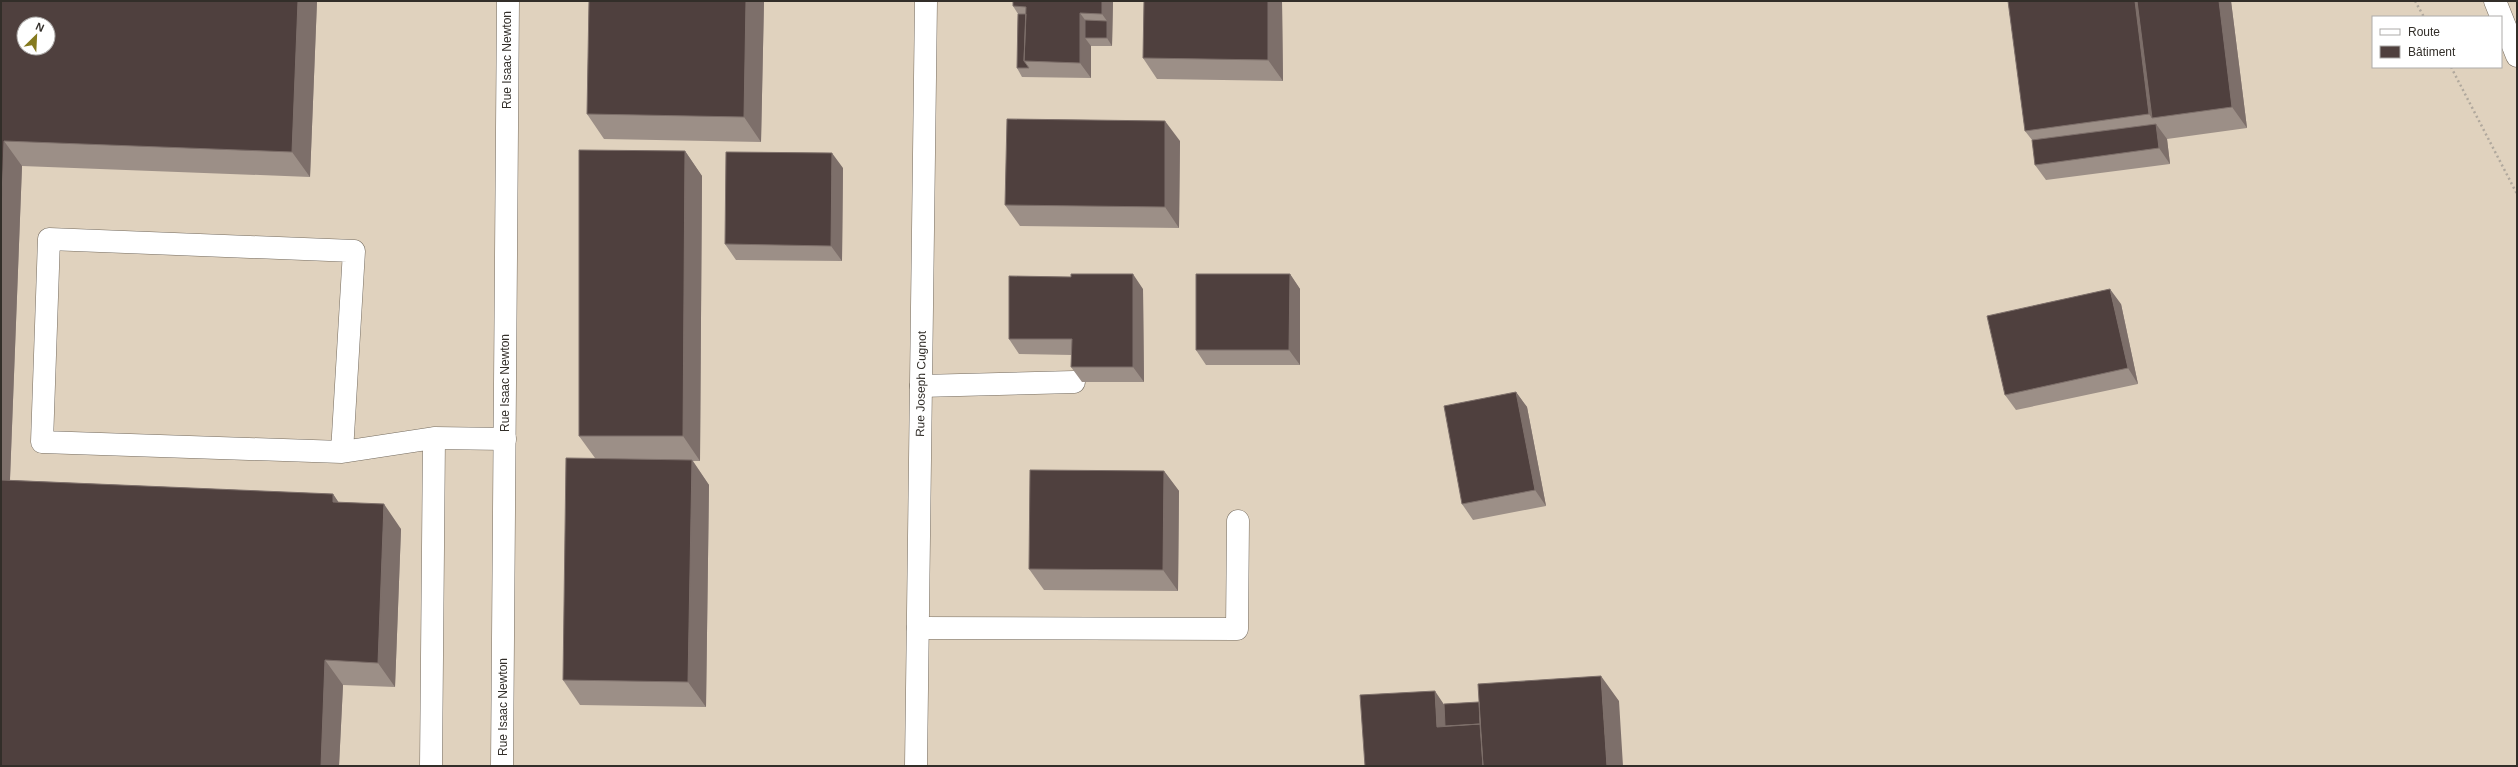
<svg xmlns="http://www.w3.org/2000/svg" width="2518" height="767" viewBox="0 0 2518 767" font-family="Helvetica,sans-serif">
	<rect width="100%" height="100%" fill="#e8ded0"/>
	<path fill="#e0d2be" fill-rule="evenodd" d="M1,1H2517V766H1ZM2373,17H2501V67H2373ZM24,24H48V48H24Z"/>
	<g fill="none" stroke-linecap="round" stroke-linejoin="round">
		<defs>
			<path id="lane" d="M921,386L1074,382
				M342,452L354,251L49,239L42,442L342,452L434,438
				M918,628L1237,629L1238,521
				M431,766L434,438L505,439"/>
			<path id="street" d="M502,766L508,1
				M916,766L926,1"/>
			<path id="secondary" d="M2495,1L2517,56"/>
		</defs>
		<use href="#lane" stroke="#746b5f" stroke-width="23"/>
		<use href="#street" stroke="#746b5f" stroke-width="23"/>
		<use href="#secondary" stroke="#746b5f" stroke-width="23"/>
		<path stroke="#b0a89d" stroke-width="2.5" stroke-dasharray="2 3" stroke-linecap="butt" d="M2415,1L2424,17
			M2451,67L2517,194"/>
		<use href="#lane" stroke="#fff" stroke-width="22"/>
		<use href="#street" stroke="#fff" stroke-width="22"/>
		<use href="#secondary" stroke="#fff" stroke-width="22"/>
	</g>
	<path fill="#9c8f87" d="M1,1H317L310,177L22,166L10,480L333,494L338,502L401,529L395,687L343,685L339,766H1Z
		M589,1H764L761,142L604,139L587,114Z
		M1013,1H1113L1112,46H1091V78L1022,77L1017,68L1018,14L1013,6Z
		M1144,1H1282L1283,81L1157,79L1143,58Z
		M2008,1H2231L2247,128L2167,139L2170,164L2046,180L2035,165L2032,140L2025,131Z
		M1180,141L1179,228L1020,226L1005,205Z
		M685,151L702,176L700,461H693L709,485L706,707L580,705L563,680L595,458L579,436Z
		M843,168L842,261L736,260L725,244Z
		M1290,274L1300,289V365H1206L1196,350Z
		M1143,289L1144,382H1082L1071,367L1072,355L1019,354L1009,339Z
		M2121,304L2138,384L2016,410L2005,395Z
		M1516,392L1527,407L1546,506L1473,520L1462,504Z
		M1164,471L1179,491L1178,591L1044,590L1029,569Z"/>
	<path fill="#7d6f6a" d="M298,1H317L310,177L292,152Z
		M746,1H764L761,142L744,117Z
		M1102,1H1113L1112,46L1107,38V21L1102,14Z
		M1268,1H1282L1283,81L1268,60Z
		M2135,1H2149L2152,118L2149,114Z
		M2219,1H2231L2247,128L2232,107Z
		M1080,13L1091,28L1085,38L1091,46V78L1080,63Z
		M1165,121L1180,141L1179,228L1165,207Z
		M2156,124L2167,139L2170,164L2159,148Z
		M4,141L22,166L9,504L1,493V227Z
		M685,151L702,176L700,461L683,436Z
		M832,153L843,168L842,261L831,246Z
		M1133,274L1143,289L1144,382L1133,367Z
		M1290,274L1300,289V365L1289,350Z
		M2110,289L2121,304L2138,384L2128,368Z
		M1516,392L1527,407L1546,506L1535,490Z
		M692,460L709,485L706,707L688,682Z
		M1164,471L1179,491L1178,591L1163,570Z
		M333,494L350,519L333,502Z
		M384,504L401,529L395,687L378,663Z
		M325,660L343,685L339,766H321Z
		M1601,676L1619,701L1623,766H1607Z
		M1435,691L1449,712L1451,739L1437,727Z"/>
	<path fill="#4f403e" stroke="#7d6f6a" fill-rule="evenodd" d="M1,1H298L292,152L4,141L1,227ZM24,24H48V48H24Z
		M589,1H746L744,117L587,114Z
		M1013,1H1102V14L1080,13V63L1024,61L1026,7L1013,6Z
		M1144,1H1268V60L1143,58Z
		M2008,1H2135L2149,114L2025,131Z
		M2137,1H2219L2232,107L2152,118Z
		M1018,14H1026L1024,61L1029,68H1017Z
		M1085,20L1107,21V38H1085Z
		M1007,119L1165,121V207L1005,205Z
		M2156,124L2159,148L2035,165L2032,140Z
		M579,150L685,151L683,436H579Z
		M726,152L832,153L831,246L725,244Z
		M1071,274H1133V367H1071L1072,339H1009V276L1071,277Z
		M1196,274H1290L1289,350H1196Z
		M2110,289L2128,368L2005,395L1987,316Z
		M1516,392L1535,490L1462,504L1444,406Z
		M566,458L692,460L688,682L563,680Z
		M1030,470L1164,471L1163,570L1029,569Z
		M1,480L333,494V502L384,504L378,663L325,660L321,766H1Z
		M1601,676L1607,766H1483L1478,684Z
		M1435,691L1437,727L1480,724L1483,766H1365L1360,695Z
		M1479,702L1480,724L1445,726L1444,704Z"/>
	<g text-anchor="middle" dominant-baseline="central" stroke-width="4" stroke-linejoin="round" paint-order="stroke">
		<g font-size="12" fill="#322e29" stroke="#fff">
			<text transform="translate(507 60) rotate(-90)">Rue Isaac Newton</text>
			<text transform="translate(505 383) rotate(-90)">Rue Isaac Newton</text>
			<text transform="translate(921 384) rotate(-89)">Rue Joseph Cugnot</text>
			<text transform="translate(503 707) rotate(-90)">Rue Isaac Newton</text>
		</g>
	</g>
	<rect width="2518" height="767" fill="none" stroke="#322e29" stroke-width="4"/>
	<rect x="2372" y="16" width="130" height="52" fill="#ffffff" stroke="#adaba9"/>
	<rect x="2380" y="29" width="20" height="6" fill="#ffffff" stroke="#adaba9"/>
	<text x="2408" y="36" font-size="12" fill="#322e29">Route</text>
	<rect x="2380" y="46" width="20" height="12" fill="#4f403e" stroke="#adaba9"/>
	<text x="2408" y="56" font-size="12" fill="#322e29">Bâtiment</text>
	<g transform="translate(36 36) rotate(24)"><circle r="19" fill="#ffffff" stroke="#adaba9"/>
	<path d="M0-3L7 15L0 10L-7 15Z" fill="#857a1f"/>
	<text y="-6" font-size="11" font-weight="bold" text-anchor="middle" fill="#322e29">N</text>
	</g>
</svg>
